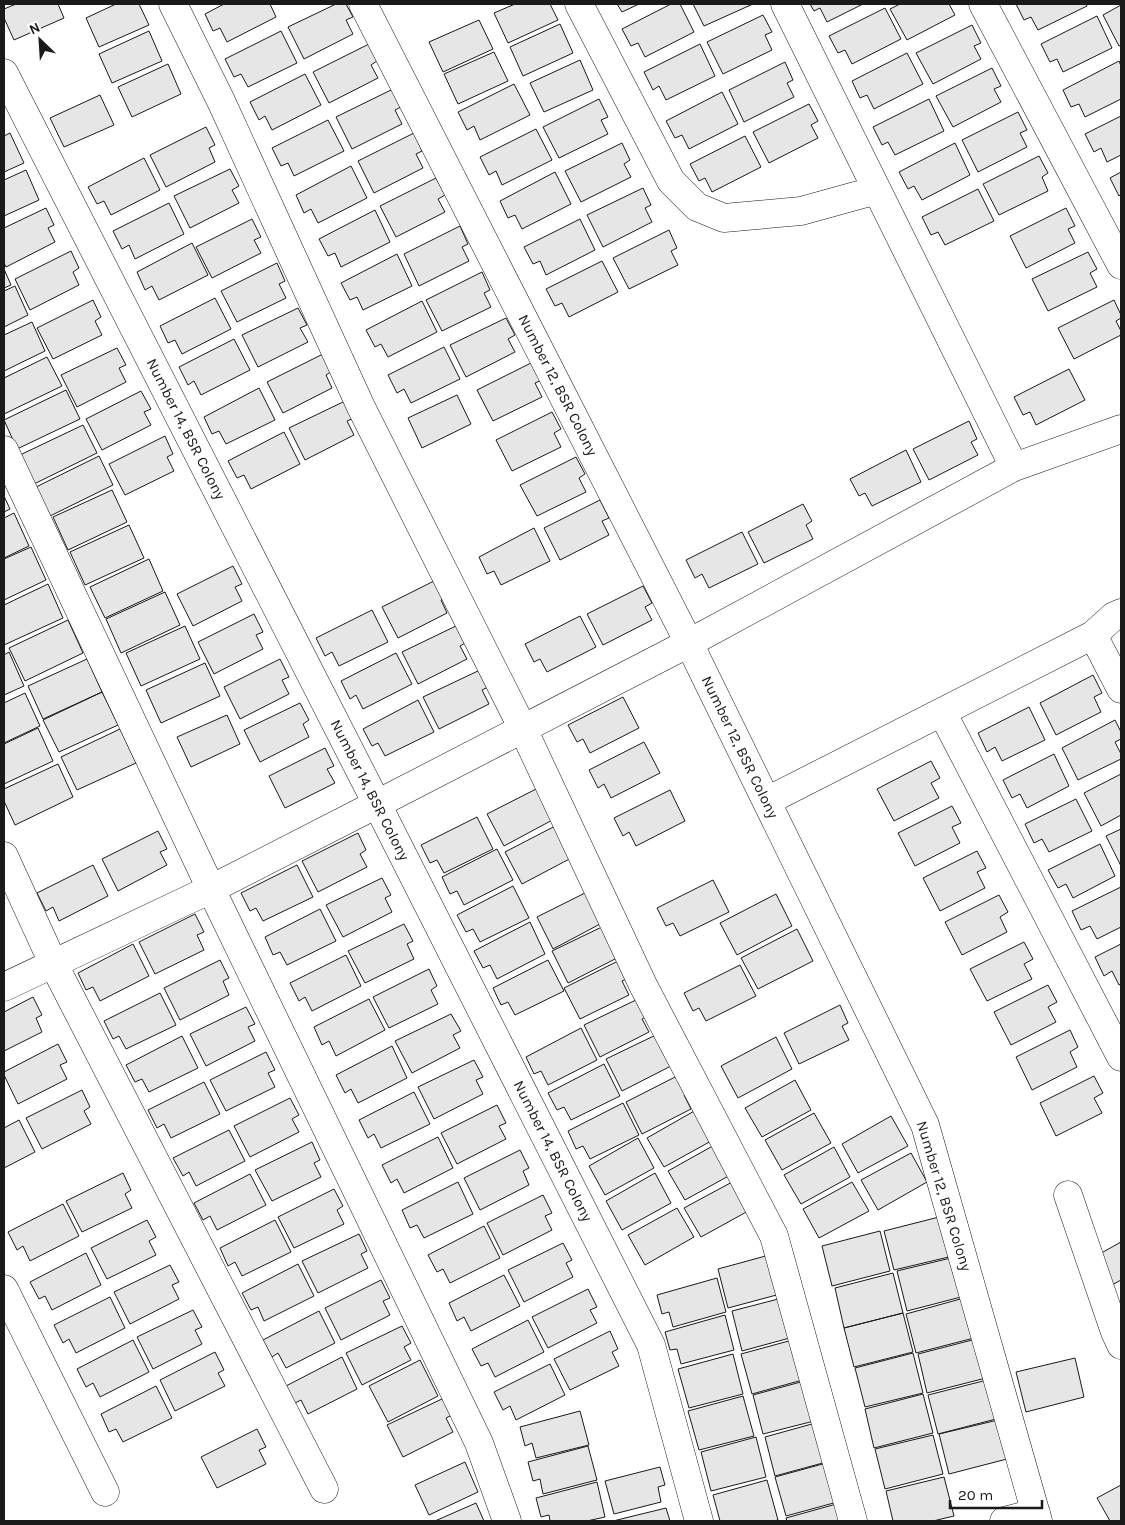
<svg xmlns="http://www.w3.org/2000/svg" width="1125" height="1525" viewBox="0 0 1125 1525" font-family="Karla,sans-serif">
	<rect width="100%" height="100%" fill="#fff"/>
	<path fill="#e6e6e6" stroke="#1a1a1a" d="M16,4H58L64,18L14,40L4,18V9Z
		M116,4H139L149,25L99,47L86,18Z
		M224,4H270L276,17L227,42L220,28L213,31L205,14Z
		M336,4H346L353,17L346,20L353,34L304,59L288,27Z
		M515,4H550L558,20L508,43L494,13Z
		M617,4H639L622,12Z
		M671,4H680L694,32L645,57L638,43L631,46L622,29Z
		M693,4H753L704,26Z
		M810,4H863L827,22L820,8L814,11Z
		M900,4H949L955,15L907,40L890,9Z
		M1016,4H1086L1087,6L1038,30L1031,17L1024,20Z
		M1121,5V45L1119,46L1103,15Z
		M885,8L901,39L852,64L845,50L838,53L829,36Z
		M763,15L772,32L765,35L772,50L723,74L707,42Z
		M1097,16L1112,48L1063,72L1057,59L1050,62L1041,44Z
		M479,20L493,49L443,72L429,42Z
		M560,24L573,53L523,76L510,47Z
		M972,25L981,43L974,46L981,59L933,84L916,53Z
		M149,31L162,61L112,83L99,54Z
		M281,31L297,63L248,87L241,74L234,77L225,59Z
		M369,44L377,61L371,65L378,78L329,103L313,72Z
		M700,44L715,76L666,100L659,86L653,90L644,72Z
		M494,52L508,81L458,104L444,74Z
		M907,53L923,84L874,109L867,95L860,98L852,81Z
		M580,60L593,90L544,112L530,83Z
		M1119,61L1121,66V99L1085,117L1079,104L1071,107L1063,90Z
		M785,62L793,80L787,83L794,97L744,122L729,90Z
		M168,64L181,94L132,117L118,87Z
		M992,68L1001,86L994,89L1001,102L953,127L936,96Z
		M305,74L321,105L272,130L265,116L259,120L250,102Z
		M514,84L530,115L480,140L474,126L467,130L458,112Z
		M393,89L401,107L395,110L402,124L352,149L336,117Z
		M722,92L738,124L689,149L682,135L675,138L666,121Z
		M100,95L114,125L64,147L50,118Z
		M599,99L608,117L601,120L608,134L559,158L543,127Z
		M929,99L944,131L895,155L888,142L882,145L873,127Z
		M809,104L818,121L811,125L818,138L769,163L753,132Z
		M1018,112L1027,130L1020,133L1027,147L978,172L962,140Z
		M1121,116V155L1107,162L1101,148L1094,152L1085,134Z
		M328,120L344,151L294,176L288,163L281,166L272,148Z
		M206,127L215,145L209,148L215,162L166,187L150,155Z
		M536,129L552,160L502,185L496,171L489,175L480,157Z
		M10,133L24,163L4,172V136Z
		M414,133L422,151L416,154L423,168L374,193L358,161Z
		M745,136L761,167L712,192L705,178L699,181L690,164Z
		M622,143L630,160L624,164L631,177L581,202L565,171Z
		M955,143L970,175L922,200L914,186L908,189L899,172Z
		M1039,156L1048,173L1042,177L1048,191L999,215L983,184Z
		M144,158L160,190L111,215L104,201L97,204L88,187Z
		M351,166L367,198L318,223L311,209L304,213L296,195Z
		M230,169L239,186L232,190L239,203L190,228L174,196Z
		M26,170L39,200L4,216V180Z
		M555,172L571,204L522,229L515,215L508,218L500,201Z
		M1121,172V194L1119,196L1110,178Z
		M436,178L445,195L438,199L445,212L396,237L380,206Z
		M643,188L651,205L645,208L652,222L603,247L587,215Z
		M978,189L994,221L945,245L938,232L931,235L922,217Z
		M169,203L184,234L135,259L129,245L122,249L113,231Z
		M46,208L54,225L48,228L55,242L6,267L4,263V228Z
		M1066,208L1075,226L1068,229L1075,243L1026,268L1010,236Z
		M375,210L390,242L341,267L335,253L328,256L319,239Z
		M252,219L261,237L254,240L261,253L212,278L196,247Z
		M580,219L595,250L546,275L540,261L533,264L524,247Z
		M460,226L468,244L462,247L469,261L419,286L404,254Z
		M669,230L677,248L671,251L678,265L629,289L613,258Z
		M192,243L208,275L159,300L152,286L145,290L137,272Z
		M71,251L79,268L73,272L79,285L30,310L15,279Z
		M1088,252L1097,269L1090,273L1097,287L1048,311L1032,279Z
		M397,254L412,286L363,310L357,297L350,300L341,283Z
		M602,261L618,292L569,317L562,303L555,306L546,289Z
		M277,263L285,281L279,284L286,298L237,322L221,291Z
		M4,269L11,285L4,288Z
		M482,272L490,290L484,293L491,307L442,331L426,300Z
		M15,286L28,315L4,327V291Z
		M215,298L231,329L182,354L175,340L168,343L160,326Z
		M93,300L101,317L95,321L102,335L53,359L37,328Z
		M1114,300L1121,315V318L1116,321L1121,331V335L1074,359L1058,328Z
		M422,301L437,332L388,357L381,344L375,347L366,330Z
		M298,308L307,325L300,328L308,342L258,367L242,335Z
		M506,318L515,335L508,339L515,352L466,377L450,345Z
		M32,322L45,351L4,371V335Z
		M234,339L250,370L201,395L194,381L188,385L179,367Z
		M444,347L460,379L411,403L404,389L397,393L388,375Z
		M117,348L126,365L119,368L126,382L77,407L61,375Z
		M323,354L332,371L326,375L332,388L283,413L267,382Z
		M47,357L62,386L4,414V378Z
		M533,362L542,380L535,383L542,397L493,421L477,390Z
		M1069,369L1085,400L1036,425L1030,412L1023,415L1014,397Z
		M259,388L275,420L226,444L219,431L212,434L204,417Z
		M66,390L80,419L17,449L4,420Z
		M141,391L151,409L144,412L151,425L102,450L86,419Z
		M457,395L471,424L422,448L408,418Z
		M345,401L354,418L347,421L354,435L305,460L289,428Z
		M552,412L561,429L554,433L561,447L512,471L496,440Z
		M969,421L977,439L971,442L978,455L929,480L913,449Z
		M83,425L97,453L34,484L20,455Z
		M284,432L300,464L251,489L244,475L237,478L228,461Z
		M165,436L173,454L167,457L174,471L125,495L109,464Z
		M906,450L921,482L872,506L865,493L859,496L850,479Z
		M99,456L113,485L50,516L36,487Z
		M576,457L585,474L579,478L586,492L537,516L520,485Z
		M112,490L127,522L68,550L53,517Z
		M4,496L10,509L4,512Z
		M600,500L609,518L602,521L609,535L560,560L544,528Z
		M803,504L812,521L806,525L813,539L764,563L748,532Z
		M14,513L29,546L4,558V518Z
		M129,525L144,558L85,585L70,552Z
		M534,528L550,561L501,585L494,571L487,574L479,557Z
		M742,532L758,564L709,588L702,574L695,578L686,560Z
		M31,547L46,580L4,600V559Z
		M149,559L163,591L105,618L90,587Z
		M233,566L242,584L235,587L242,601L193,626L177,594Z
		M438,579L447,596L441,600L447,613L398,638L382,607Z
		M48,584L63,618L4,645V605Z
		M643,586L652,603L645,607L652,620L603,645L587,614Z
		M165,592L180,625L121,653L106,619Z
		M372,610L388,642L339,666L332,652L325,656L316,638Z
		M254,614L263,632L256,635L263,649L214,674L198,642Z
		M580,616L596,647L547,672L540,659L534,662L525,644Z
		M68,620L83,653L25,681L9,648Z
		M458,625L467,642L460,646L467,659L418,684L402,652Z
		M185,626L200,659L141,686L126,653Z
		M9,652L24,686L4,695V655Z
		M396,653L412,684L363,709L356,695L350,699L341,681Z
		M87,659L102,692L43,719L28,686Z
		M280,659L289,677L282,680L289,694L240,719L224,687Z
		M205,663L220,696L161,723L146,690Z
		M480,670L488,687L482,690L489,704L439,729L423,697Z
		M1093,675L1102,693L1094,697L1101,712L1056,735L1040,703Z
		M102,692L118,725L59,752L43,720Z
		M25,693L40,726L4,743V703Z
		M623,697L639,728L590,753L583,739L577,742L568,725Z
		M418,700L434,732L385,756L378,743L372,746L363,729Z
		M300,703L309,720L303,724L309,737L260,762L244,730Z
		M1029,707L1045,740L1002,761L995,747L987,752L978,733Z
		M227,715L240,744L191,767L177,737Z
		M1115,720L1121,732V739L1115,742L1121,754V759L1078,780L1062,748Z
		M38,728L53,761L4,784V744Z
		M120,729L136,763L77,790L61,757Z
		M644,742L660,773L611,798L604,784L598,788L589,770Z
		M325,748L334,766L327,769L335,783L285,808L269,776Z
		M1054,754L1069,786L1027,808L1020,794L1012,798L1003,780Z
		M931,761L940,778L931,783L939,798L894,821L877,789Z
		M58,764L73,797L15,825L4,801V789Z
		M1121,774V815L1101,826L1084,793Z
		M542,786L558,817L504,846L487,814Z
		M670,790L685,821L636,846L629,832L623,836L614,818Z
		M1076,799L1092,831L1049,852L1042,839L1034,843L1025,824Z
		M952,806L961,823L952,827L960,843L915,866L898,833Z
		M477,817L493,849L444,873L437,860L430,863L421,845Z
		M561,823L577,855L522,884L505,852Z
		M1121,829V866L1106,836Z
		M158,831L167,849L160,852L167,865L118,891L102,859Z
		M358,833L366,850L360,854L367,867L318,892L302,861Z
		M1100,844L1115,876L1073,898L1066,884L1058,888L1048,870Z
		M497,849L513,880L464,905L457,891L450,894L442,877Z
		M977,851L986,868L977,872L985,888L940,911L923,878Z
		M93,865L108,896L59,921L53,907L46,911L37,893Z
		M297,865L313,897L263,921L256,908L250,911L241,893Z
		M382,878L391,895L385,898L392,912L343,937L326,905Z
		M713,880L729,912L680,936L673,923L666,926L657,908Z
		M513,886L529,918L480,942L473,929L466,932L457,915Z
		M1121,887V927L1097,939L1090,926L1081,930L1072,911Z
		M593,889L602,923L553,949L537,917Z
		M776,894L792,926L737,955L720,923Z
		M999,895L1008,912L1000,917L1007,932L962,955L945,922Z
		M320,909L336,941L287,965L280,952L273,955L265,937Z
		M195,914L204,932L197,935L204,950L155,974L139,942Z
		M530,922L545,954L497,979L490,965L483,968L474,951Z
		M404,924L413,941L407,944L414,959L365,983L348,951Z
		M608,924L617,958L568,983L552,951Z
		M797,929L813,961L758,989L741,958Z
		M1024,942L1033,959L1024,964L1032,979L987,1001L970,969Z
		M133,944L149,976L100,1001L93,987L86,990L78,973Z
		M1121,944V984L1119,985L1112,971L1104,976L1095,957Z
		M346,955L361,986L312,1011L305,997L299,1001L290,983Z
		M220,960L229,978L223,981L229,995L180,1020L164,988Z
		M548,960L564,991L515,1015L508,1002L501,1005L493,988Z
		M620,960L628,978L622,981L629,995L580,1019L564,988Z
		M740,965L756,996L706,1021L699,1008L693,1011L684,993Z
		M429,969L437,986L431,990L438,1004L389,1028L373,997Z
		M1048,985L1057,1002L1048,1007L1056,1022L1011,1045L994,1012Z
		M160,993L176,1025L126,1049L119,1036L113,1039L104,1021Z
		M33,997L42,1015L36,1018L42,1032L4,1051V1012Z
		M640,998L649,1015L642,1019L649,1032L600,1057L584,1025Z
		M369,999L385,1030L336,1056L329,1041L322,1045L314,1027Z
		M840,1005L848,1023L842,1026L849,1040L799,1064L784,1033Z
		M246,1007L255,1024L248,1027L255,1041L206,1066L190,1034Z
		M451,1014L461,1031L453,1035L460,1048L412,1073L395,1041Z
		M581,1028L597,1060L548,1085L541,1071L534,1074L526,1057Z
		M1070,1030L1078,1047L1070,1052L1077,1067L1032,1090L1016,1057Z
		M662,1032L671,1066L622,1091L606,1059Z
		M182,1036L198,1068L149,1092L142,1079L135,1082L126,1065Z
		M776,1037L792,1069L738,1098L721,1066Z
		M58,1044L67,1062L60,1065L67,1079L18,1104L4,1075V1072Z
		M392,1046L407,1078L358,1103L351,1089L345,1093L336,1075Z
		M266,1052L275,1070L268,1073L275,1087L226,1111L210,1080Z
		M474,1060L483,1077L476,1080L483,1094L434,1119L418,1087Z
		M604,1064L620,1096L571,1120L564,1107L557,1110L548,1093Z
		M681,1074L691,1092L684,1095L691,1109L642,1134L626,1102Z
		M1094,1076L1103,1093L1094,1098L1102,1113L1056,1136L1040,1103Z
		M795,1080L811,1110L762,1137L745,1108Z
		M204,1082L220,1114L171,1138L164,1124L157,1128L148,1110Z
		M82,1090L90,1107L84,1111L91,1124L42,1149L26,1118Z
		M414,1092L430,1124L381,1148L374,1134L368,1138L359,1120Z
		M290,1098L299,1115L292,1119L299,1132L250,1157L234,1126Z
		M623,1103L639,1135L590,1159L583,1146L576,1149L568,1131Z
		M497,1105L506,1123L499,1126L506,1139L457,1164L441,1133Z
		M696,1110L713,1140L664,1167L647,1138Z
		M814,1113L831,1143L782,1170L765,1140Z
		M891,1116L908,1146L858,1173L842,1144Z
		M19,1120L35,1152L4,1168V1128Z
		M229,1130L245,1161L196,1186L189,1172L183,1176L173,1158Z
		M438,1137L453,1168L404,1193L397,1179L391,1183L382,1165Z
		M638,1138L654,1168L605,1195L589,1166Z
		M312,1142L320,1160L314,1163L321,1177L272,1201L255,1170Z
		M718,1143L734,1173L685,1200L668,1171Z
		M834,1147L850,1177L801,1204L784,1175Z
		M520,1150L529,1168L523,1171L529,1185L480,1210L464,1178Z
		M911,1153L927,1182L878,1210L861,1180Z
		M123,1173L131,1190L125,1194L132,1208L82,1232L66,1201Z
		M655,1173L671,1203L622,1230L606,1201Z
		M250,1174L266,1205L217,1230L210,1216L203,1220L194,1203Z
		M734,1181L750,1210L701,1237L684,1208Z
		M458,1182L473,1214L424,1238L417,1225L410,1228L402,1210Z
		M852,1182L869,1211L819,1238L803,1209Z
		M334,1189L343,1206L337,1210L344,1224L294,1248L278,1217Z
		M543,1195L552,1213L545,1216L552,1230L503,1255L487,1223Z
		M63,1204L79,1236L30,1261L23,1246L17,1250L8,1232Z
		M677,1208L694,1237L645,1265L628,1235Z
		M943,1216L953,1256L894,1270L884,1231Z
		M147,1220L156,1237L149,1241L156,1255L107,1279L91,1248Z
		M275,1220L291,1252L242,1276L235,1262L228,1266L220,1248Z
		M484,1226L500,1258L450,1283L443,1269L437,1272L428,1255Z
		M880,1231L890,1271L832,1286L822,1246Z
		M359,1234L367,1251L361,1254L368,1268L318,1293L302,1261Z
		M1121,1242V1280L1112,1285L1096,1256Z
		M563,1243L572,1260L566,1263L573,1277L524,1302L508,1270Z
		M86,1253L101,1285L52,1310L45,1296L39,1299L30,1282Z
		M773,1254L784,1293L728,1308L718,1269Z
		M955,1257L965,1296L907,1311L897,1271Z
		M298,1264L314,1296L264,1321L258,1307L251,1310L242,1293Z
		M170,1265L179,1282L172,1285L179,1299L130,1324L114,1292Z
		M893,1273L903,1313L844,1328L835,1288Z
		M504,1275L520,1306L471,1331L464,1317L457,1321L449,1303Z
		M717,1278L726,1312L673,1327L669,1312L662,1314L657,1295Z
		M381,1280L390,1298L383,1301L390,1315L341,1340L325,1308Z
		M588,1289L597,1307L590,1310L597,1323L548,1348L532,1317Z
		M110,1297L125,1328L76,1353L69,1339L63,1343L54,1325Z
		M786,1297L797,1336L742,1351L732,1311Z
		M964,1298L974,1338L916,1353L906,1314Z
		M193,1310L202,1327L195,1330L202,1344L153,1369L137,1337Z
		M319,1311L335,1343L286,1368L278,1353L272,1357L263,1340Z
		M903,1313L913,1352L854,1367L844,1328Z
		M725,1315L734,1350L681,1364L677,1349L670,1350L665,1332Z
		M528,1320L544,1352L495,1377L488,1363L481,1366L472,1349Z
		M402,1326L411,1343L404,1347L411,1360L362,1385L346,1353Z
		M610,1331L618,1349L612,1352L619,1366L570,1390L554,1359Z
		M796,1339L806,1379L752,1394L741,1354Z
		M976,1339L986,1378L927,1393L918,1354Z
		M133,1340L149,1372L100,1397L93,1383L86,1387L77,1369Z
		M215,1352L224,1370L218,1373L225,1386L175,1411L160,1380Z
		M913,1353L923,1393L865,1407L855,1368Z
		M733,1354L743,1394L689,1408L678,1369Z
		M342,1357L357,1389L308,1414L301,1400L295,1403L286,1386Z
		M1075,1358L1084,1397L1026,1412L1016,1372Z
		M420,1360L438,1396L388,1422L369,1386Z
		M550,1364L565,1395L516,1420L510,1406L503,1410L494,1392Z
		M808,1380L818,1420L763,1434L753,1395Z
		M987,1380L996,1419L938,1434L928,1395Z
		M156,1386L172,1418L123,1442L116,1429L109,1432L101,1414Z
		M923,1394L933,1433L874,1448L865,1409Z
		M743,1396L754,1436L699,1450L688,1411Z
		M444,1398L452,1415L446,1418L453,1432L403,1457L387,1425Z
		M580,1411L589,1445L536,1458L532,1443L525,1446L520,1427Z
		M998,1420L1007,1459L949,1474L939,1434Z
		M819,1422L830,1461L775,1476L765,1437Z
		M257,1429L266,1447L259,1450L266,1464L217,1488L201,1457Z
		M933,1435L943,1474L885,1489L875,1449Z
		M756,1437L766,1477L711,1491L701,1452Z
		M588,1446L597,1480L543,1494L540,1479L533,1481L528,1462Z
		M465,1462L478,1492L429,1515L415,1485Z
		M830,1462L841,1501L786,1516L775,1477Z
		M660,1467L665,1485L658,1487L661,1502L614,1514L605,1481Z
		M944,1477L954,1516L933,1521H893L886,1491Z
		M767,1480L778,1520L773,1521H720L713,1495Z
		M597,1482L605,1517L587,1521H550L549,1515L541,1517L536,1498Z
		M1121,1485V1521H1110L1097,1498Z
		M476,1503L484,1521H435Z
		M840,1503L845,1521H787L786,1518Z
		M666,1508L670,1521H613Z"/>
	<g fill="none" stroke-linecap="round" stroke-linejoin="round">
		<defs>
			<path id="minor" d="M173,4L221,101L361,407L523,729L643,985L774,1236L853,1521
				M363,4L689,643L925,1125L1038,1521
				M579,4L671,181L697,207L724,218L801,211L877,190
				M785,4L1014,467
				M983,4L1121,265
				M4,73L377,804L651,1345L699,1521
				M4,450L211,889L479,1443L507,1521
				M1093,635L1121,689
				M942,712L1121,1057
				M767,801L1093,635L1114,616L1121,613
				M4,856L53,963L324,1489
				M4,987L211,889L377,804L689,643L1014,467L1121,429
				M1068,1195L1115,1332L1121,1345
				M4,1289L105,1492
				M1004,1521L1036,1513"/>
		</defs>
		<use href="#minor" stroke="#1a1a1a" stroke-width="29"/>
		<use href="#minor" stroke="#fff" stroke-width="28"/>
	</g>
	<g text-anchor="middle" dominant-baseline="central" stroke-width="4" stroke-linejoin="round" paint-order="stroke">
		<g font-size="15" fill="#1a1a1a" stroke="#fff">
			<text transform="translate(558 385) rotate(63)">Number 12, BSR Colony</text>
			<text transform="translate(186 429) rotate(63)">Number 14, BSR Colony</text>
			<text transform="translate(740 747) rotate(64)">Number 12, BSR Colony</text>
			<text transform="translate(370 790) rotate(63)">Number 14, BSR Colony</text>
			<text transform="translate(553 1151) rotate(63)">Number 14, BSR Colony</text>
			<text transform="translate(944 1196) rotate(73)">Number 12, BSR Colony</text>
		</g>
	</g>
	<rect width="1125" height="1525" fill="none" stroke="#1a1a1a" stroke-width="10"/>
	<g transform="translate(40 40) rotate(335)" stroke="#ffffff" stroke-width="4" paint-order="stroke">
	<path d="M0-4L9 19L0 12L-9 19Z" fill="#1a1a1a"/>
	<text y="-8" font-size="14" font-weight="bold" text-anchor="middle" fill="#1a1a1a">N</text>
	</g>
	<path d="M950 1500v8h92v-8" fill="none" stroke="#1a1a1a" stroke-width="2.5"/>
	<text x="958" y="1500" font-size="15" fill="#1a1a1a" stroke="#ffffff" stroke-width="4" paint-order="stroke">20 m</text>
</svg>
